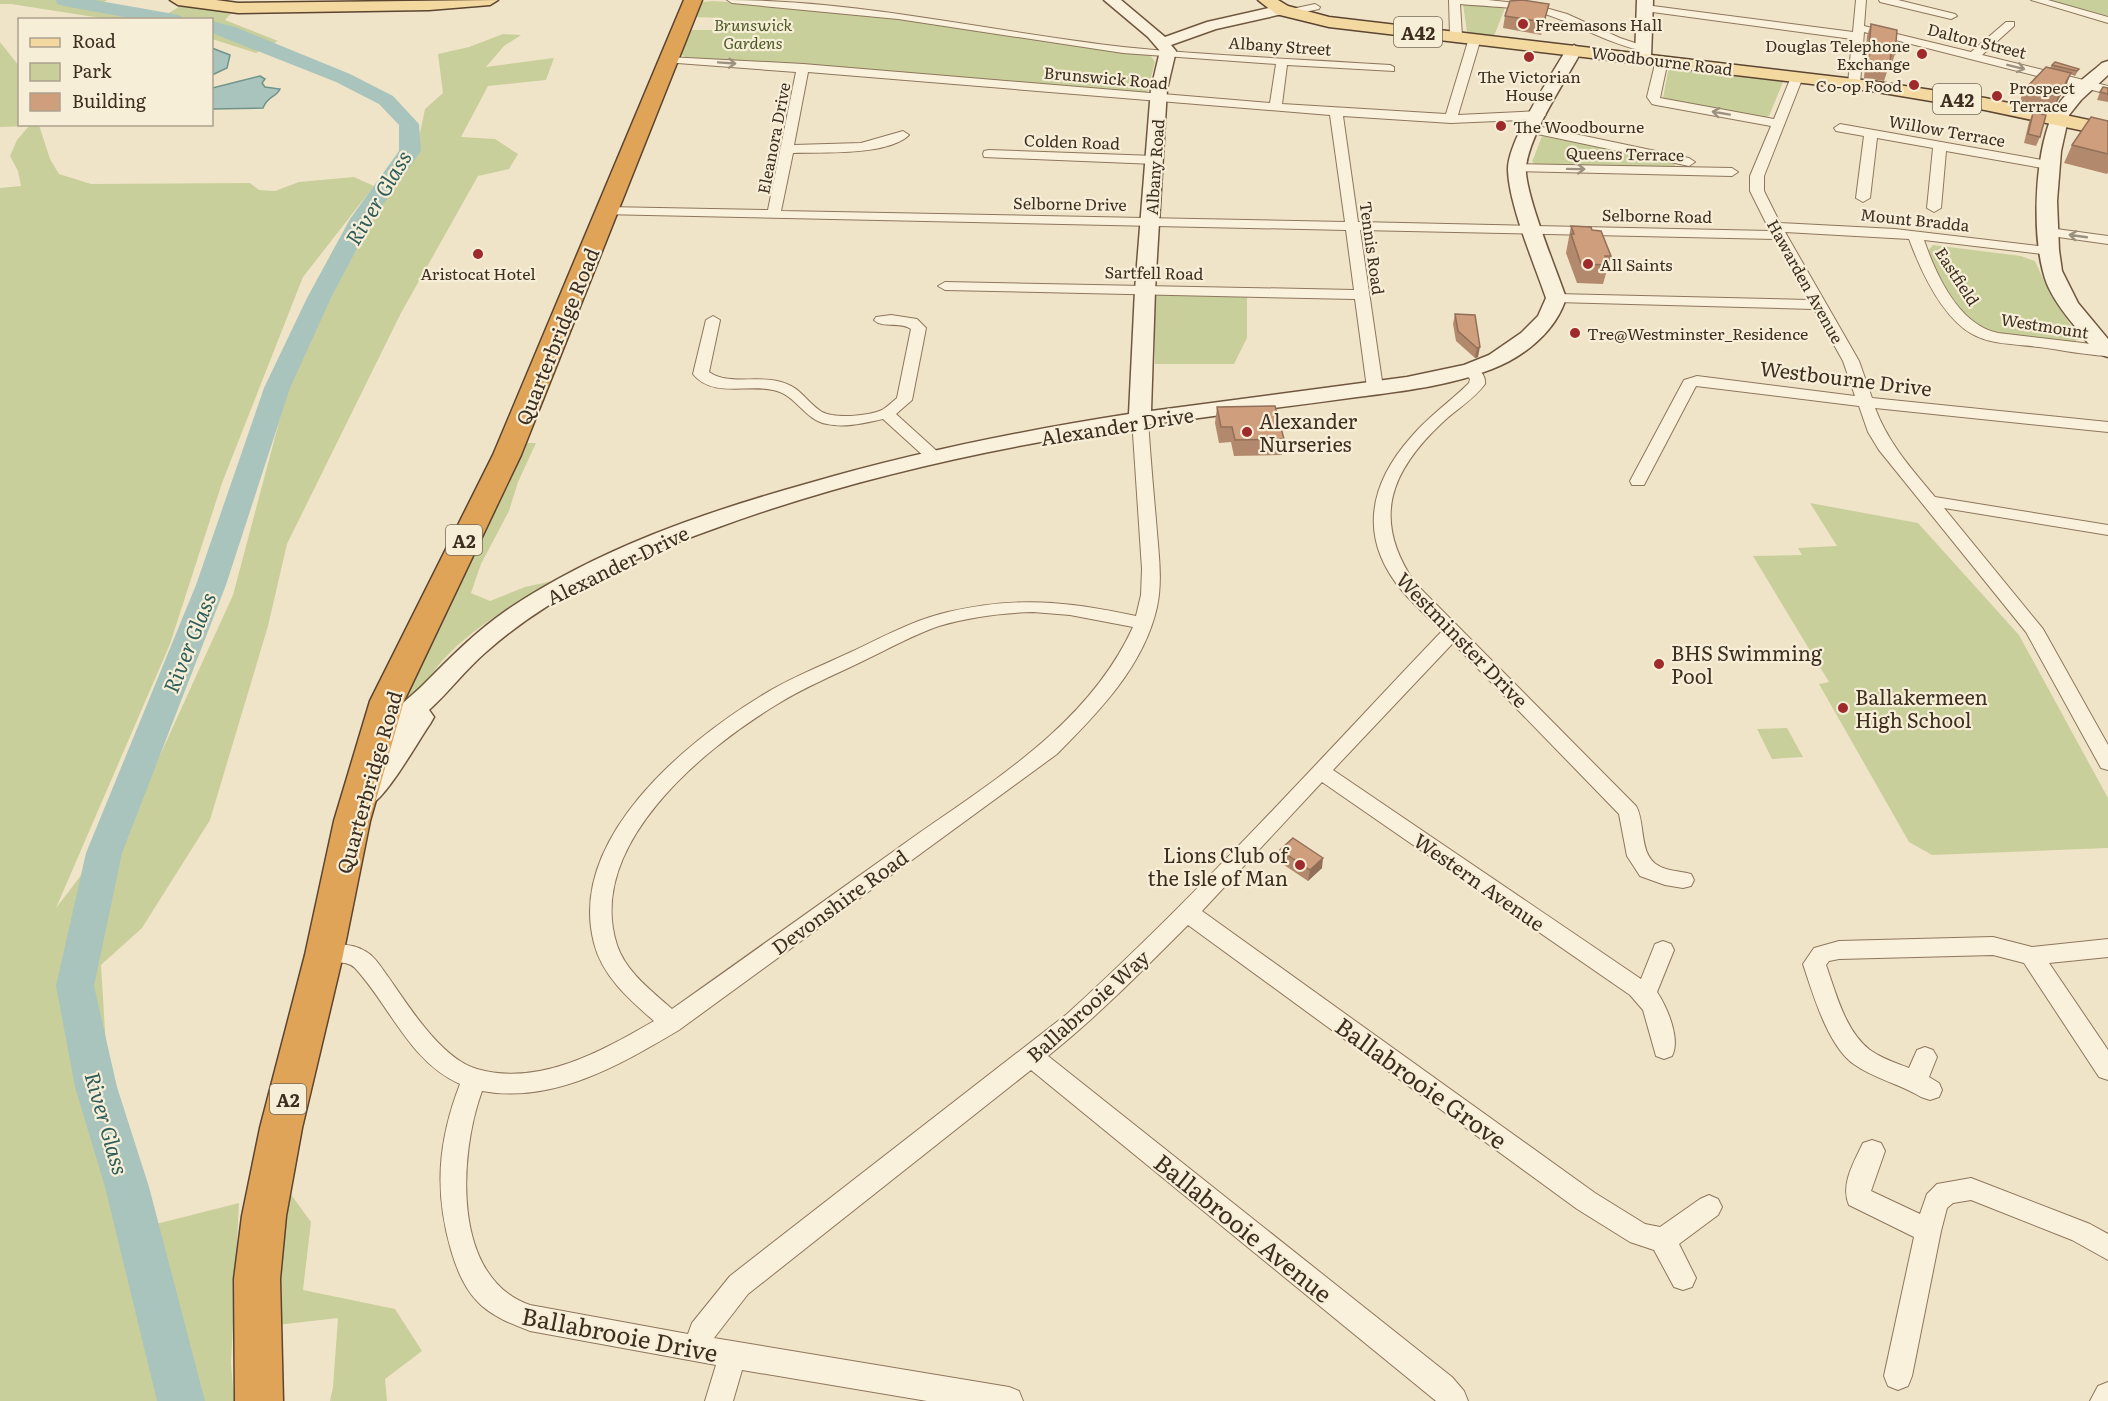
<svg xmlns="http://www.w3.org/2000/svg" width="2108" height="1401" viewBox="0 0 2108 1401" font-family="Literata,serif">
	<rect width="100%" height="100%" fill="#f0e4c8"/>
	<path fill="#c9cf9b" d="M0,0H107L101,4L167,14L184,4L233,11L225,20L278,41L256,53L212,39V20L107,19L11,4H0Z
		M2047,0H2108V16Z
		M714,1L848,12L955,26L1151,56L1155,62L1147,93L685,57L678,52L688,30H715L722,18L695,17L702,2Z
		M1463,4L1505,8L1494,36L1467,32Z
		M503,34L521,35L504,46L486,67L554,58L546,80L488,86L461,137L495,139L518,154L509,169L478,176L401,313L287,544L268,626L210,820L142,928L101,965L115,1194L156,1224L239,1203L231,1363L234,1401H0V188L21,186L18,171L10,156L17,140L29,126L0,127V42L19,66L20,124L39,125L50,159L59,174L91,184L250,183L259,190L275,191L299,182L354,177L374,186L303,277L222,483L170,644L56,908L141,797L233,595L287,392L325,309L371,221L416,152L425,109L443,93L438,54L469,47Z
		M1669,66L1778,79L1783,82L1769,116L1766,117L1667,100L1663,98Z
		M1542,136L1675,163V167L1535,164L1532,162Z
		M1933,245L2021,256L2035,261L2050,294L2080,339C2069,345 2052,339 2039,338C2021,335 2002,336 1984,329C1962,320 1937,274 1927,252Z
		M1155,295L1247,297V338L1234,364H1155Z
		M520,443H536L518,482L509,511L481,564L471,593L490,601L525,587L557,580C516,602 474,626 442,661C431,674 421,688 410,701L401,700Z
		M1810,503L1918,523L2019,635L2108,798V848L1932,855L1909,842L1819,684L1829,682L1753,556L1802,555L1798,548L1837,546Z
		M1787,728L1803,757L1772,759L1757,729Z
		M287,1189L311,1222L303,1290L395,1309L422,1351L385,1379L387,1401H330L333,1387L338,1318L277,1325V1269Z"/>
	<path fill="#a9c4bc" stroke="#6f938a" stroke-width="1.5" d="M212,48L230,55L227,68L212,75Z
		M260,76L265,79L262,83L265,87L280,89C276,98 268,95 263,108L212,109V88Z"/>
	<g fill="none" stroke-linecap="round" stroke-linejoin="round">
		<path fill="#a9c4bc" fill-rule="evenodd" d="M55,0H94L174,14L181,16L183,20H140L64,6L58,4Z
			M212,21L235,27L350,74L393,96L419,124L421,151L372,220L331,298L290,388L226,585L122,853L94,986L117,1087L149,1187L205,1401H157L105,1187L75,1087L56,986L86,853L196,585L264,388L307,298L350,219L399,151V125L379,104L336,82L212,33Z"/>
		<defs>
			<path id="street" d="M727,0C860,0 991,32 1123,47C1211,56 1301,59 1390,65L1394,67V71L1287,65L1282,104L1446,114L1469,38L1475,35L1479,36L1481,38L1458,115L1540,111L1546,115L1540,119L1451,123L1343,116L1358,222L1770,231L1750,191V176L1771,126L1656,105L1652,104L1647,97L1656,60L1662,57L1668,60L1660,98L1774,119L1791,77L1797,73L1801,74L1803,77L1764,176V191L1780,223L1895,229L2055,248L2057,251L2055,254L2050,255L1924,240C1936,275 1959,325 1998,333L2108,346V356C2085,355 2062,350 2039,347C2018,344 1991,345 1972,334C1941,316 1921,271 1909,239L1785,232L1859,361L1872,398L2108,422V432L1875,408C1889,444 1910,467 1935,497L2108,525V535L1944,508L2043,629L2108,745V770L2101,768L2026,632L1879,450L1868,432L1859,406L1696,386L1644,485H1632L1630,481L1684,380L1697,376L1855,396L1843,361L1814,309L1556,302L1549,298L1556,294L1809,300L1775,239L1360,230L1383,388L1375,393L1367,388L1355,299L945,290L938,286L945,282L1354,290L1346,230L601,214L599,211L606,207L768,210L796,72L664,62L662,60L668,57L803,64L1270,103L1276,64L1123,53L898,19L732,3ZM808,72L1330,115L1345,222L781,211L793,153C821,152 888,156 909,135L903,131L861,143L794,145Z
				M1449,0H1488L1535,5L1567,14L1620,38L1650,48L1644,51C1609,44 1581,26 1548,15C1521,6 1488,7 1460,4L1462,36L1456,39L1450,36Z
				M1856,0H1866L1864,26L1971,52L2006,22H2014V26L1982,55L2108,86V94L1864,32L1860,84L1854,88L1848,84L1852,39L1645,11L1640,8L1645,5L1853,32Z
				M1879,0H1898L1955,14L1957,16L1951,19L1880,2Z
				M2031,0H2048L2108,17V23Z
				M1315,4L1320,7L1319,9L1291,15L1286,12L1287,10Z
				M1840,124L2048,161L2054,165L2048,169L1946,151L1941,208L1934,212L1927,208L1933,148L1877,138L1870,198L1863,202L1856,198L1864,136L1836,131L1834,128Z
				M1532,125L1689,158L1695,162L1689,166L1528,132L1526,129L1528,126Z
				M989,150L1155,156L1161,160L1155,164L984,157L983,154L984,151Z
				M1517,164L1732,168L1738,172L1732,176L1512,171L1511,168Z
				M2049,228L2108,236V244L2044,235L2042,232Z
				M891,315L917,319L926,328L912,400L896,414L939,453L941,456L939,459H927L883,419C864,423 846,428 827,424C804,420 796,394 773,390C747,384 712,398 693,374L706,320L713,316L720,320L709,372C728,385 754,376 777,381C801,386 804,400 822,412C835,419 869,416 882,410C887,407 892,402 897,398L911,329C900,321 883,329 874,320L876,317Z
				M1470,365C1479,368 1486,375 1485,384C1474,399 1457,409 1444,421C1390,471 1371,519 1415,583L1636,806C1646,823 1638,855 1659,866C1668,871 1680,871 1691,874L1694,880L1691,886L1683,888L1665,885L1640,876L1627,856L1619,814L1453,643L1333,770L1641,979L1655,944L1663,941L1671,944L1674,950L1657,992C1667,1007 1681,1039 1672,1056L1664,1059L1656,1056L1643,1010L1630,995L1322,782L1202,911L1595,1193L1645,1224L1660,1227L1700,1199L1709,1195L1718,1199L1722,1207L1718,1215L1679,1244L1696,1278L1692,1287L1683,1290L1674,1287L1654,1250L1630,1242L1577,1209L1188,925C1143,970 1098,1016 1048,1056L1452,1377L1464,1391L1468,1401H1436L1031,1070L748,1294L714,1338L1009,1387L1019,1391L1023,1401H927L742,1370L733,1401H705L716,1365L530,1331C512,1324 496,1318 482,1306C465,1291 457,1270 451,1250C434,1191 438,1141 460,1084C410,1062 390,1006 355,968C344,958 330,966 316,961L313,955L316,949C332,944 350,942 365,951C376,957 382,969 389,978C409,1007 442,1059 477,1069C539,1087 602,1051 654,1021C630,1000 602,976 594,943C567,840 684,743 761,696C790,678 821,666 851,652C883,637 913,620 948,612C1018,596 1067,601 1136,616L1141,595L1142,569L1132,419L1140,414L1146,416L1148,419C1150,453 1153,486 1156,520C1158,549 1163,579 1157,607C1144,666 1098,713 1057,754L679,1030C620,1065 553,1104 482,1091C459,1154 451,1278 530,1305L688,1334L692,1323L730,1276L1067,1014C1199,894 1319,760 1442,631C1429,618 1415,606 1403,592C1358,539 1368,485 1412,436C1429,416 1451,401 1469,383L1470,379L1462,370ZM1033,612L1070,615L1133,627C1086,730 982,787 894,851C820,904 746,957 672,1009C652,991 626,972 617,945C585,846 702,750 776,705C804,687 835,675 865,660C890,648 913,635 939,626C969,617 1002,613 1033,612Z
				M1993,937L2032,947L2108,939V957L2049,963L2108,1050V1080L2099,1077L2024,963L1993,955L1839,959L1829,961L1826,965C1836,993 1845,1031 1870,1050C1881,1058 1896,1063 1909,1068L1917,1050L1925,1047L1933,1050L1937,1057L1929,1077L1939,1083L1942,1090L1939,1097L1930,1100L1921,1097C1900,1084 1875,1079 1855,1065C1828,1047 1813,994 1803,964L1814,948L1839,941Z
				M1872,1140L1881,1143L1885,1151L1871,1191L1920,1214L1927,1194L1937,1184L1971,1178L2090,1224L2108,1234V1260L2072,1240L1971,1200L1953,1203L1947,1208L1941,1231L1912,1376L1908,1386L1898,1390L1888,1386L1884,1376L1914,1237L1849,1205C1840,1185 1854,1162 1863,1143Z
				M2108,1382V1401H2090L2098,1386Z"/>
			<path id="secondary" d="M1104,0H1121L1165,37L1207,22L1282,5L1290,10L1287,13L1216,29L1171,45L1176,51L1167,89L1155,290L1151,411L1407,377L1464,365L1489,355L1521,333L1538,316L1546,298C1534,263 1509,205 1508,170C1507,142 1551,76 1566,50L1574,45L1582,50C1565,82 1531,131 1526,166C1523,190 1557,271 1566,298C1556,331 1524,357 1492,369C1449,386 1403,391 1357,397C1300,405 1242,412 1184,420C1026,440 866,473 716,528C634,557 551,594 486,652C465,670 449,692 429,710L434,717L430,724C418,741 387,797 370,805C364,808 359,806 352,804L348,797L377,759L364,757L360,750C375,724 401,706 423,685C450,658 475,632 507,610C598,549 702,513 806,484C912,453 1020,431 1129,414L1135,290L1151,89L1160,51L1148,37Z
				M1637,0H1653L1651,58L1643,63L1635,58Z
				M2108,61V75L2081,100L2069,115L2061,151L2057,201L2059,250L2062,271L2078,303L2108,339V357C2095,354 2086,341 2078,330C2067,317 2054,301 2047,284C2031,243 2034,157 2052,116C2061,94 2085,78 2102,63Z"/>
			<path id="primary" d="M170,0H216L238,3L498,0L490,5L429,10L238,13L178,5Z
				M1258,0H1278L1288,6L1329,17L1871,81L1985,98L2108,124V136L1985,110L1871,91L1329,27L1276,14Z"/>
			<path id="highway" d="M684,0H702L521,455L404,701L370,821L343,955L302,1128L286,1216L280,1279L283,1401H235L234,1279L242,1216L260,1128L305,955L334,821L370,701L493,455Z"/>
		</defs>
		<use href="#street" stroke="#8d765c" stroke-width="2"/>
		<use href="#secondary" stroke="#6f573f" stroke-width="3"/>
		<use href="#primary" stroke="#5b4430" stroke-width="3"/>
		<use href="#highway" stroke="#5b4430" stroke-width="3"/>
		<use href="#street" fill="#faf1dc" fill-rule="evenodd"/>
		<use href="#secondary" fill="#faf1dc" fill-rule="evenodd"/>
		<use href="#primary" fill="#f3d9a0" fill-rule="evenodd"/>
		<use href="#highway" fill="#e0a458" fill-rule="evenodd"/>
	</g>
	<path fill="#b2896c" d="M1549,4L1541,35L1503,28L1505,16Z
		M1871,24L1895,54L1891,66H1889L1884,81L1864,78L1867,36Z
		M2052,65L2079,69L2075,76L2070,74L2066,86L2053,109L2019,103L2024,90L2050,68Z
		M2108,88V102L2097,100L2100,92Z
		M2033,113L2040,137L2036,146L2024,143L2029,122Z
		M2108,121V172L2107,174L2064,163L2072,145Z
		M1571,226L1592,230L1611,256L1603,284L1577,283L1566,253Z
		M1455,314L1475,315L1478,357L1475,358L1456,341L1453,324Z
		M1217,407L1284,439L1282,455L1234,456L1231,442L1219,443L1215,423Z
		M1280,850L1322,868L1308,881L1278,861Z"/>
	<path fill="#916f58" d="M2071,73L2066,86L2053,109L2058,96Z
		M1480,347L1478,357L1475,358L1477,348Z
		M1323,858L1322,868L1308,881L1310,870Z"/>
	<path fill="#cf9f7d" stroke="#916f58" stroke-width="1.5" d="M1522,0L1549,4L1544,22L1505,16L1510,1Z
		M1871,24L1897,30L1895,54L1891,53L1889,68L1868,65Z
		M2055,62L2079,69L2077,71L2052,65Z
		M2046,67L2071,73L2058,96L2024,90Z
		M2103,87L2108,88V94L2100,92Z
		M2033,113L2046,115L2040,137L2028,134Z
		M2091,117L2108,121V154L2072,145Z
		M1571,226L1591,227L1592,230L1601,231L1611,256H1605L1608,265L1581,264L1571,234H1574Z
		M1455,314L1475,315L1480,347L1477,348L1458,331Z
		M1275,406L1284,439L1235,440L1232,427H1221L1217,407Z
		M1293,838L1323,858L1310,870L1280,850Z"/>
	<defs><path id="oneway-shaft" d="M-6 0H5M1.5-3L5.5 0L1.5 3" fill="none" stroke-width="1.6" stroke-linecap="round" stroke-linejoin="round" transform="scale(1.5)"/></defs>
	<g stroke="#9c907e">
		<use href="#oneway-shaft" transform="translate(727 63) rotate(4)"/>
		<use href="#oneway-shaft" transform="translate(2016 67) rotate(14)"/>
		<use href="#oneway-shaft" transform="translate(1721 113) rotate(-170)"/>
		<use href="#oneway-shaft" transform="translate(1576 169) rotate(1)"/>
		<use href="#oneway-shaft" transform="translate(2078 236) rotate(-172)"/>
	</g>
	<g fill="#9e2a2b" stroke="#f7eed8" stroke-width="2">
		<circle cx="1523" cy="24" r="6"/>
		<circle cx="1922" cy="54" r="6"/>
		<circle cx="1529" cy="57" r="6"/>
		<circle cx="1914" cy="85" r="6"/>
		<circle cx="1997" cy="96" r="6"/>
		<circle cx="1501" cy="126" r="6"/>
		<circle cx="478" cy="254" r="6"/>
		<circle cx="1588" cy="264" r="6"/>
		<circle cx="1575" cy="333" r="6"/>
		<circle cx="1247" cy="432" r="6"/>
		<circle cx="1659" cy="664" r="6"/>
		<circle cx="1843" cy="708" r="6"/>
		<circle cx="1300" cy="865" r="6"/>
	</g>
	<g text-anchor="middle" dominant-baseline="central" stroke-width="4.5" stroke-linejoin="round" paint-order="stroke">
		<g font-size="16" font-style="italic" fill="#4d5a26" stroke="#f7eed8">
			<text x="753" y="24">Brunswick<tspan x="753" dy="18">Gardens</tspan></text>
		</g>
		<g font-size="16" fill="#3d2e20" stroke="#f7eed8" text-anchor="start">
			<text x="1535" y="24">Freemasons Hall</text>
			<text x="1910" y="45" text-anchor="end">Douglas Telephone<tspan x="1910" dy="18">Exchange</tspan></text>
			<text x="1529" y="76" text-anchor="middle">The Victorian<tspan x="1529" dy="18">House</tspan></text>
			<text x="1902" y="85" text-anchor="end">Co-op Food</text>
			<text x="2009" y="87">Prospect<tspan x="2009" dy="18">Terrace</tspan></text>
			<text x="1513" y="126">The Woodbourne</text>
			<text x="1600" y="264">All Saints</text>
			<text x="478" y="273" text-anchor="middle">Aristocat Hotel</text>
			<text x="1587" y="333">Tre@Westminster_Residence</text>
		</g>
		<g font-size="16" fill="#3d2e20" stroke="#f7eed8">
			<text transform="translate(1977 40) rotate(14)">Dalton Street</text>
			<text transform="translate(1280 45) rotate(4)">Albany Street</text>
			<text transform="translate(1662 60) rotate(7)">Woodbourne Road</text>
			<text transform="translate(1106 77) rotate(5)">Brunswick Road</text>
			<text transform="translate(1947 130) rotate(10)">Willow Terrace</text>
			<text transform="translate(773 138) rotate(-79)">Eleanora Drive</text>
			<text transform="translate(1072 141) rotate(2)">Colden Road</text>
			<text transform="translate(1625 153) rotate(1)">Queens Terrace</text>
			<text transform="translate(1154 167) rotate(-86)">Albany Road</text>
			<text transform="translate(1070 203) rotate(1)">Selborne Drive</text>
			<text transform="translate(1657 215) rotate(1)">Selborne Road</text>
			<text transform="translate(1915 219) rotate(6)">Mount Bradda</text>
			<text transform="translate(1373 248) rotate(82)">Tennis Road</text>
			<text transform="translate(1154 272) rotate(1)">Sartfell Road</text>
			<text transform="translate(1958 276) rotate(57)">Eastfield</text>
			<text transform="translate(1806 281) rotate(61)">Hawarden Avenue</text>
			<text transform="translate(2045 325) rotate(9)">Westmount</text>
		</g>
		<g fill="#f7eed8" stroke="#756857" stroke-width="1.5">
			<rect x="1394" y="17" width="48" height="30" rx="4.5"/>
			<rect x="1933" y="84" width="48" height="30" rx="4.5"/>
			<rect x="446" y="525" width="36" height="30" rx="4.5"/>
			<rect x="270" y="1084" width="36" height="30" rx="4.5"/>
		</g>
		<g font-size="18" font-weight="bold" fill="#3d2e20">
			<text x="1418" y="32">A42</text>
			<text x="1957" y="99">A42</text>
			<text x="464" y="540">A2</text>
			<text x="288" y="1099">A2</text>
		</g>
		<g font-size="20" fill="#3d2e20" stroke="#f7eed8">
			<text transform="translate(556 336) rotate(-68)">Quarterbridge Road</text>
			<text transform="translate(1846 377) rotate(7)">Westbourne Drive</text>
			<text transform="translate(1117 425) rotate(-9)">Alexander Drive</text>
			<text transform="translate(617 564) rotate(-26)">Alexander Drive</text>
			<text transform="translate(1463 639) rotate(46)">Westminster Drive</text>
			<text transform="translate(368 782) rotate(-74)">Quarterbridge Road</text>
			<text transform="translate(1480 881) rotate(35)">Western Avenue</text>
			<text transform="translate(839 901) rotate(-36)">Devonshire Road</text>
			<text transform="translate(1087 1005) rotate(-42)">Ballabrooie Way</text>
		</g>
		<g font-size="20" fill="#3d2e20" stroke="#f7eed8" text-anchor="start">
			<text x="1259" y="420">Alexander<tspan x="1259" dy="23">Nurseries</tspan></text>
			<text x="1671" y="652">BHS Swimming<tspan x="1671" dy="23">Pool</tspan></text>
			<text x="1855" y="696">Ballakermeen<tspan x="1855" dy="23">High School</tspan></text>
			<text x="1288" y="854" text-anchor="end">Lions Club of<tspan x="1288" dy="23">the Isle of Man</tspan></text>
		</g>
		<g font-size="21" font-style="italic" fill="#2f5d5a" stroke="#f7eed8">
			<text transform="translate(377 197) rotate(-59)">River Glass</text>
			<text transform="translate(188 642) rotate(-68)">River Glass</text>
			<text transform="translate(108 1123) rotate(74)">River Glass</text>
		</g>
		<g font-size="24" fill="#3d2e20" stroke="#f7eed8">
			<text transform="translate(1422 1082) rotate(36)">Ballabrooie Grove</text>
			<text transform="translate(1244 1227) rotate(39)">Ballabrooie Avenue</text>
			<text transform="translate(620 1333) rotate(11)">Ballabrooie Drive</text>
		</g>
	</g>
	<rect x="18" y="18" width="195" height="108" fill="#f7eed8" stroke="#ada18e" stroke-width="1.5"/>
	<rect x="30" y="38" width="30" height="9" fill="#f3d9a0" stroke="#ada18e" stroke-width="1.5"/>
	<text x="72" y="48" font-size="18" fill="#3d2e20">Road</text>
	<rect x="30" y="63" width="30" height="18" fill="#c9cf9b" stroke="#ada18e" stroke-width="1.5"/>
	<text x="72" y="78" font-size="18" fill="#3d2e20">Park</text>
	<rect x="30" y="93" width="30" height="18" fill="#cf9f7d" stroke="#ada18e" stroke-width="1.5"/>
	<text x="72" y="108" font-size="18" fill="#3d2e20">Building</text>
</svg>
